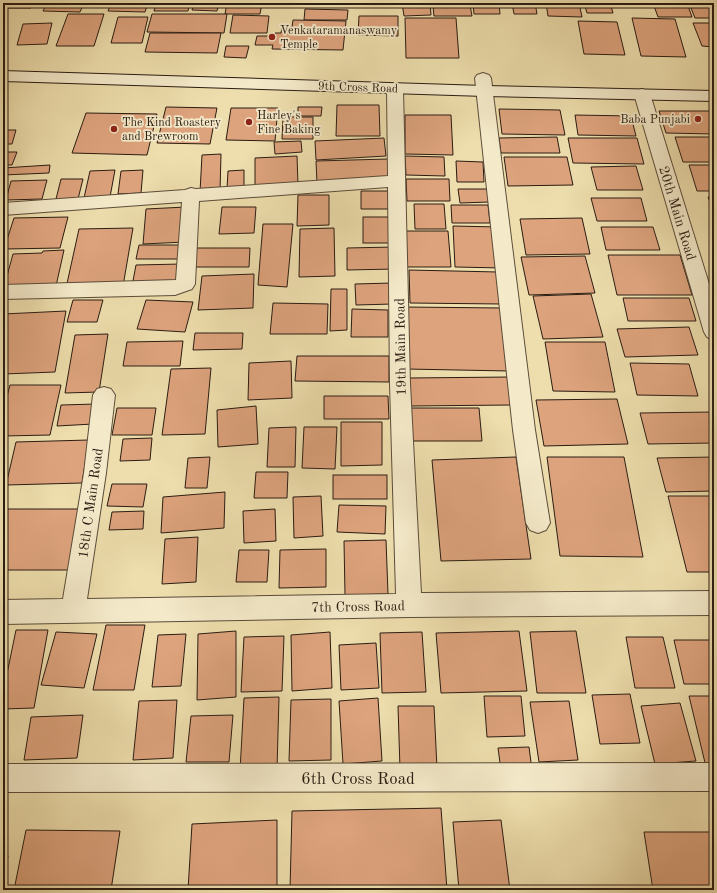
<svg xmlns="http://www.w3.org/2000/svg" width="717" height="893" font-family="'Old Standard TT',serif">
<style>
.building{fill:#dda37d;stroke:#2a1c12}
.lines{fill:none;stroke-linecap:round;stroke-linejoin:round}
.minor-casing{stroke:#5b4c39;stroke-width:2}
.secondary-casing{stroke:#2a1c12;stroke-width:2}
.minor{fill:#f4eaca;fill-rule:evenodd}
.secondary{fill:#f4eaca;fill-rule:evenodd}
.poi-dot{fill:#8f2418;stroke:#f4eaca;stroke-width:1.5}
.labels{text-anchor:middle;stroke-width:3.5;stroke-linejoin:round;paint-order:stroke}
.far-poi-label{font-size:12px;fill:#2a1c12;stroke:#f4eaca;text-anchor:start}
.far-street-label{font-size:12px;fill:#2a1c12;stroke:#f4eaca}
.street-label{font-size:14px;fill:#2a1c12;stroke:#f4eaca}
.near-street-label{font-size:17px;fill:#2a1c12;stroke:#f4eaca}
</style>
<rect width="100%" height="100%" fill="#eedead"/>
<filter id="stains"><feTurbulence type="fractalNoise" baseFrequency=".005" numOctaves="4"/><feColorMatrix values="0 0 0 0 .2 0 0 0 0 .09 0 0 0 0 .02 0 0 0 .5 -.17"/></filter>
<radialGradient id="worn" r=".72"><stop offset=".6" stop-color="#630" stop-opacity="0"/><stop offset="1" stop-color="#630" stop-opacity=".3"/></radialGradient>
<!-- building -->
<g class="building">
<polygon points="3,3 33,3 31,8 3,8"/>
<polygon points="47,3 84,3 80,12 43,11"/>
<polygon points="111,3 148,3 145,12 108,11"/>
<polygon points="156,3 190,3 188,11 154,11"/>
<polygon points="194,3 219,3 217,11 192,10"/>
<polygon points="227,3 262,3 260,14 225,14"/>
<polygon points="263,3 292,3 292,7 262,7"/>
<polygon points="402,3 430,3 431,15 404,16"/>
<polygon points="473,3 499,3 500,14 474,14"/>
<polygon points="512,3 535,3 537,14 514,14"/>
<polygon points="546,3 579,3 582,17 548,16"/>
<polygon points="584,3 610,3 613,13 587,13"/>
<polygon points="653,3 687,3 692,17 658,17"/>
<polygon points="689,3 714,3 714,18 695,18"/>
<polygon points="470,5 472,16 434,16 433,6"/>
<polygon points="305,9 348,10 347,20 304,20"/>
<polygon points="68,14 104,14 94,46 56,46"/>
<polygon points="152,14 227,14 224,33 147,32"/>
<polygon points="233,15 269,16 267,33 230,33"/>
<polygon points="359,16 398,16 398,36 358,35"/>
<polygon points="118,17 148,17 142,43 111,43"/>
<polygon points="405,18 456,18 459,58 406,58"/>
<polygon points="632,18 675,19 686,57 641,56"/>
<polygon points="293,20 346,21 343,50 272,49 273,45 255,45 257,36 274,36 275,33 281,33 282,27 292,27"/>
<polygon points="578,21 617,22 625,55 584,54"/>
<polygon points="52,23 47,44 17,45 23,24"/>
<polygon points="693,23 714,23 714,47 702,46"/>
<polygon points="150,33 221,33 217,53 145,52"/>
<polygon points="226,46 249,46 246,58 224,57"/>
<polygon points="337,105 379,105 380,136 336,136"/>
<polygon points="166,107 217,108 210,144 157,143"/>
<polygon points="298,107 322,107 321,116 298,116"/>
<polygon points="231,108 278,108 275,141 226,140"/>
<polygon points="499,109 560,110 565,135 502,134"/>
<polygon points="659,111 714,111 714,134 666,133"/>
<polygon points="86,113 157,114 147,155 72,153"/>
<polygon points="405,115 451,115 453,155 405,154"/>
<polygon points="575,115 631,116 636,136 578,135"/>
<polygon points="283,117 313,117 313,139 282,139"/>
<polygon points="3,130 16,130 12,144 3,144"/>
<polygon points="557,137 560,153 501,153 499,138"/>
<polygon points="675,137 714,137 714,162 683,162"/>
<polygon points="384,138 386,156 316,160 315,141"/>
<polygon points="568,138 637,138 644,164 573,163"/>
<polygon points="301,141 302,152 275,154 274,142"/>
<polygon points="3,152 17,152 12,165 3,165"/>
<polygon points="221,154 220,191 200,192 202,155"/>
<polygon points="297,156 298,185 255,187 255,158"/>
<polygon points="405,156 444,157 445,176 406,175"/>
<polygon points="504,157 567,157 573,185 508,186"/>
<polygon points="388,159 390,180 317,183 316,161"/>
<polygon points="456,161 483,162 484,182 457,182"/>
<polygon points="50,165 49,173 3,175 3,168"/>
<polygon points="689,165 714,165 714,191 697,191"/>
<polygon points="636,166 643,190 597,190 591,167"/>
<polygon points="115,170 110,197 84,198 90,171"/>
<polygon points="143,170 141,193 118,194 121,171"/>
<polygon points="244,170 244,189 227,189 228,171"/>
<polygon points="61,179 83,179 78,199 56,199"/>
<polygon points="406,179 449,179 450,201 407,201"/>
<polygon points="47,180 42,199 6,200 11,181"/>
<polygon points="458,189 487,189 489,202 460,203"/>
<polygon points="361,191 394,191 395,209 361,209"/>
<polygon points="298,195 329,195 329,225 297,226"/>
<polygon points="708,197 714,197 714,213"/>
<polygon points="591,198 641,198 647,221 597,221"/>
<polygon points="414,204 444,204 446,229 415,229"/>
<polygon points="451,205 488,205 490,223 452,223"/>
<polygon points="186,207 185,242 143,244 146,209"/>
<polygon points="222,207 256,207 254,233 219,234"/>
<polygon points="68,217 60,248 4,249 14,218"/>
<rect x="363" y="217" width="32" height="26"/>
<polygon points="582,218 590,254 526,255 520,219"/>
<polygon points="263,224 293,224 287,287 258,285"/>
<polygon points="453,226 499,227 503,268 455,267"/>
<polygon points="601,227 653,227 660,250 606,250"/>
<polygon points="133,228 123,286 66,288 79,229"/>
<polygon points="334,228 335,276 299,277 300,229"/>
<polygon points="406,231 448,231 451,267 407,267"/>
<polygon points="139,245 183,245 181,259 136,259"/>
<polygon points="394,247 395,269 347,270 347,248"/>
<polygon points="196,248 250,248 249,267 193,267"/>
<polygon points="64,250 56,286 4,287 13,254 42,253 43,251"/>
<polygon points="608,255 680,255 692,295 617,295"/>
<polygon points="585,256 595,293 529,295 521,257"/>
<polygon points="182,264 179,286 132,286 136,265"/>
<polygon points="409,270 498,272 501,304 410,303"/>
<polygon points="254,274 253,308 198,310 202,276"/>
<polygon points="392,283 393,304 356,305 355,284"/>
<polygon points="331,289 347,289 347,330 330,331"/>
<polygon points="591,294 603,337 543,339 533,296"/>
<polygon points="623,298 689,298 696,321 628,321"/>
<polygon points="73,300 103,300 97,322 67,322"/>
<polygon points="146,300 193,302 185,332 137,329"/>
<polygon points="273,303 328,304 327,334 270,334"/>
<polygon points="405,307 502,308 509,371 406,369"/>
<polygon points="352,309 388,310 388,337 351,337"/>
<polygon points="66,311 55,372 3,374 3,314"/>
<polygon points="689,327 698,355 625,357 617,329"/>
<polygon points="195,333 243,333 242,349 193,350"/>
<polygon points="108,334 99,392 65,393 75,335"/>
<polygon points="183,341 180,366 123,366 127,342"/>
<polygon points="545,342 605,342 615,392 553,391"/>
<polygon points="297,356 389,356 389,382 295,381"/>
<polygon points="291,361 292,398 248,400 249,363"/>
<polygon points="630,363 689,364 698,396 637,395"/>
<polygon points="211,368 205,434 162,435 171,369"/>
<polygon points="509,377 512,405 410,406 409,378"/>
<polygon points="10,385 61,385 50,435 3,436 3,411"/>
<polygon points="324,396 388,396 389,419 324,419"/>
<polygon points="617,399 628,444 544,446 536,400"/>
<polygon points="96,404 93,424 57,426 61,405"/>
<polygon points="256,406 258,444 218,447 217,410"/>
<polygon points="117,408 156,408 152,435 112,435"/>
<polygon points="411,408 479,408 482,441 412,441"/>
<polygon points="714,412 714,443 648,444 640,413"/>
<polygon points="341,422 382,422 382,465 341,466"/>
<polygon points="296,427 295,467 267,467 269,428"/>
<polygon points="304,427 337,427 335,469 302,468"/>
<polygon points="152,438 150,460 120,461 123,439"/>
<polygon points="89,440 82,483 6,485 16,442"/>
<polygon points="210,457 207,488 185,488 188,458"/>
<polygon points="516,457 531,559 441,561 432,460"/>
<polygon points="547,457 624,457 643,557 560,556"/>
<polygon points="714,457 714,491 666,492 657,458"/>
<polygon points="256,472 288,472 287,498 254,498"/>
<rect x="333" y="475" width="54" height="24"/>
<polygon points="112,484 147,484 143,507 107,506"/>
<polygon points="225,492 224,528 161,533 163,497"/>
<polygon points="321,496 323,536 294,538 293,497"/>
<polygon points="668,496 714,496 714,572 687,572"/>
<polygon points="339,505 386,506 385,534 337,532"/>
<polygon points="3,509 83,509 69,570 3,570"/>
<polygon points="275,509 276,541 244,543 243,511"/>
<polygon points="144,511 143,529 109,530 112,512"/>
<polygon points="198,537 196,582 162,584 165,539"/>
<polygon points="386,540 388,594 345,595 344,541"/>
<polygon points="326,549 326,587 279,588 280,550"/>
<polygon points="239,550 269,550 267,582 236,582"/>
<polygon points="106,625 145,625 134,690 93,690"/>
<polygon points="16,630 48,630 34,708 3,709 3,693"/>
<polygon points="236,631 236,697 197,700 198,634"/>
<polygon points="519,631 527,691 441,693 436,633"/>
<polygon points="576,631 586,693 537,693 530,632"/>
<polygon points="56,632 97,634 84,688 41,685"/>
<polygon points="330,632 332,688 292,691 291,635"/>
<polygon points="422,632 426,692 382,693 380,633"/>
<polygon points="186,634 181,686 152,687 158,635"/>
<polygon points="284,636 282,691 241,692 244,637"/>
<polygon points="626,637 663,637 675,688 635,688"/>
<polygon points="674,640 714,640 714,684 684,684"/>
<polygon points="376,643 379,688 341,690 339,645"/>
<polygon points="630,694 640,743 600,744 592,695"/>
<polygon points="484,696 521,696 525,736 487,737"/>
<polygon points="689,696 714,696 714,771 707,771"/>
<polygon points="279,697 277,770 240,771 244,698"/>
<polygon points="378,698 382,761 343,764 339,701"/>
<polygon points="331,699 331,760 289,761 291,700"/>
<polygon points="177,700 173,758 133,760 139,701"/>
<polygon points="569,701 578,760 539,762 530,702"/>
<polygon points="680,703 696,761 655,764 641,706"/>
<polygon points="398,706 434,706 437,768 400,769"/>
<polygon points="83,715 77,758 24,760 31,717"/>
<polygon points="233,715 229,762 186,762 191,716"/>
<polygon points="529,747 532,770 501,770 498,748"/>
<polygon points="441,808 447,890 290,890 292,811"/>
<polygon points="277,820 277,890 188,890 192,824"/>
<polygon points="501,820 510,890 459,890 453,822"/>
<polygon points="26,830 120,831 111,890 14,890"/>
<polygon points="644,832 714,832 714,890 653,890"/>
<polygon points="3,856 8,856 3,878"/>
</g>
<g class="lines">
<defs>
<g id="minor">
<polygon points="483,73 489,75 491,78 535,430 550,523 546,530 538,533 530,530 526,523 513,430 475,78 477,75"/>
<polygon points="395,84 401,86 403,89 410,384 421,593 714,591 714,615 409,617 3,624 3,600 63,599 84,473 93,395 97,389 104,387 111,389 115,395 106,473 87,599 396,594 390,384 388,187 199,201 195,284 192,289 175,295 3,299 3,285 176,280 182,202 3,215 3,203 185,190 191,188 196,189 388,176 387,89 389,86"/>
<polygon points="642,89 648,91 650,94 714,300 714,340 707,337 704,332 634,94 636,91"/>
<polygon points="714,763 714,791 3,792 3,764"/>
</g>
<polygon id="secondary" points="3,71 485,86 714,91 714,101 485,96 3,81"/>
</defs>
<!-- minor casing -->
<use href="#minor" class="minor-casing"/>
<!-- secondary casing -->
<use href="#secondary" class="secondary-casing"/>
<!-- minor -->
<use href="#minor" class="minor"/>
<!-- secondary -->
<use href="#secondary" class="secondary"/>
</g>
<!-- markers -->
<g class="poi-dot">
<circle cx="272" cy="37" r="4"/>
<circle cx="698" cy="119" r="4"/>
<circle cx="249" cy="122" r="4"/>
<circle cx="114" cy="129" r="4"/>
</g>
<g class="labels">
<!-- far-poi labels -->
<g class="far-poi-label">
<text x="280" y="34">Venkataramanaswamy<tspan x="280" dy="14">Temple</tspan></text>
<text x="257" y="119">Harley's<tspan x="257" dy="14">Fine Baking</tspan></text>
<text x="690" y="123" text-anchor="end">Baba Punjabi</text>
<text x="122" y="126">The Kind Roastery<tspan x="122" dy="14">and Brewroom</tspan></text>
</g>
<!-- far-street labels -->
<g class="far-street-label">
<text transform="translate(358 87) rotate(2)" y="4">9th Cross Road</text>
</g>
<!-- street labels -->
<g class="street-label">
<text transform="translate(678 213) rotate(73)" y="5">20th Main Road</text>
<text transform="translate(400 347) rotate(-91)" y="5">19th Main Road</text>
<text transform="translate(90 503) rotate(-82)" y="5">18th C Main Road</text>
<text transform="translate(358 606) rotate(-1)" y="5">7th Cross Road</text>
</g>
<!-- near-street labels -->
<g class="near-street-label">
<text x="358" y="784">6th Cross Road</text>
</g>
</g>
<!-- margin -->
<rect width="717" height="893" fill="none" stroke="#eedead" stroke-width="16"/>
<rect x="4" y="4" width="709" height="885" fill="none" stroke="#2a1c12" stroke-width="2"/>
<rect x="8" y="8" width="701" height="877" fill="none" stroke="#2a1c12"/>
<rect width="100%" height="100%" filter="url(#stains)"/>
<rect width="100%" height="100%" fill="url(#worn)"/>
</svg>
